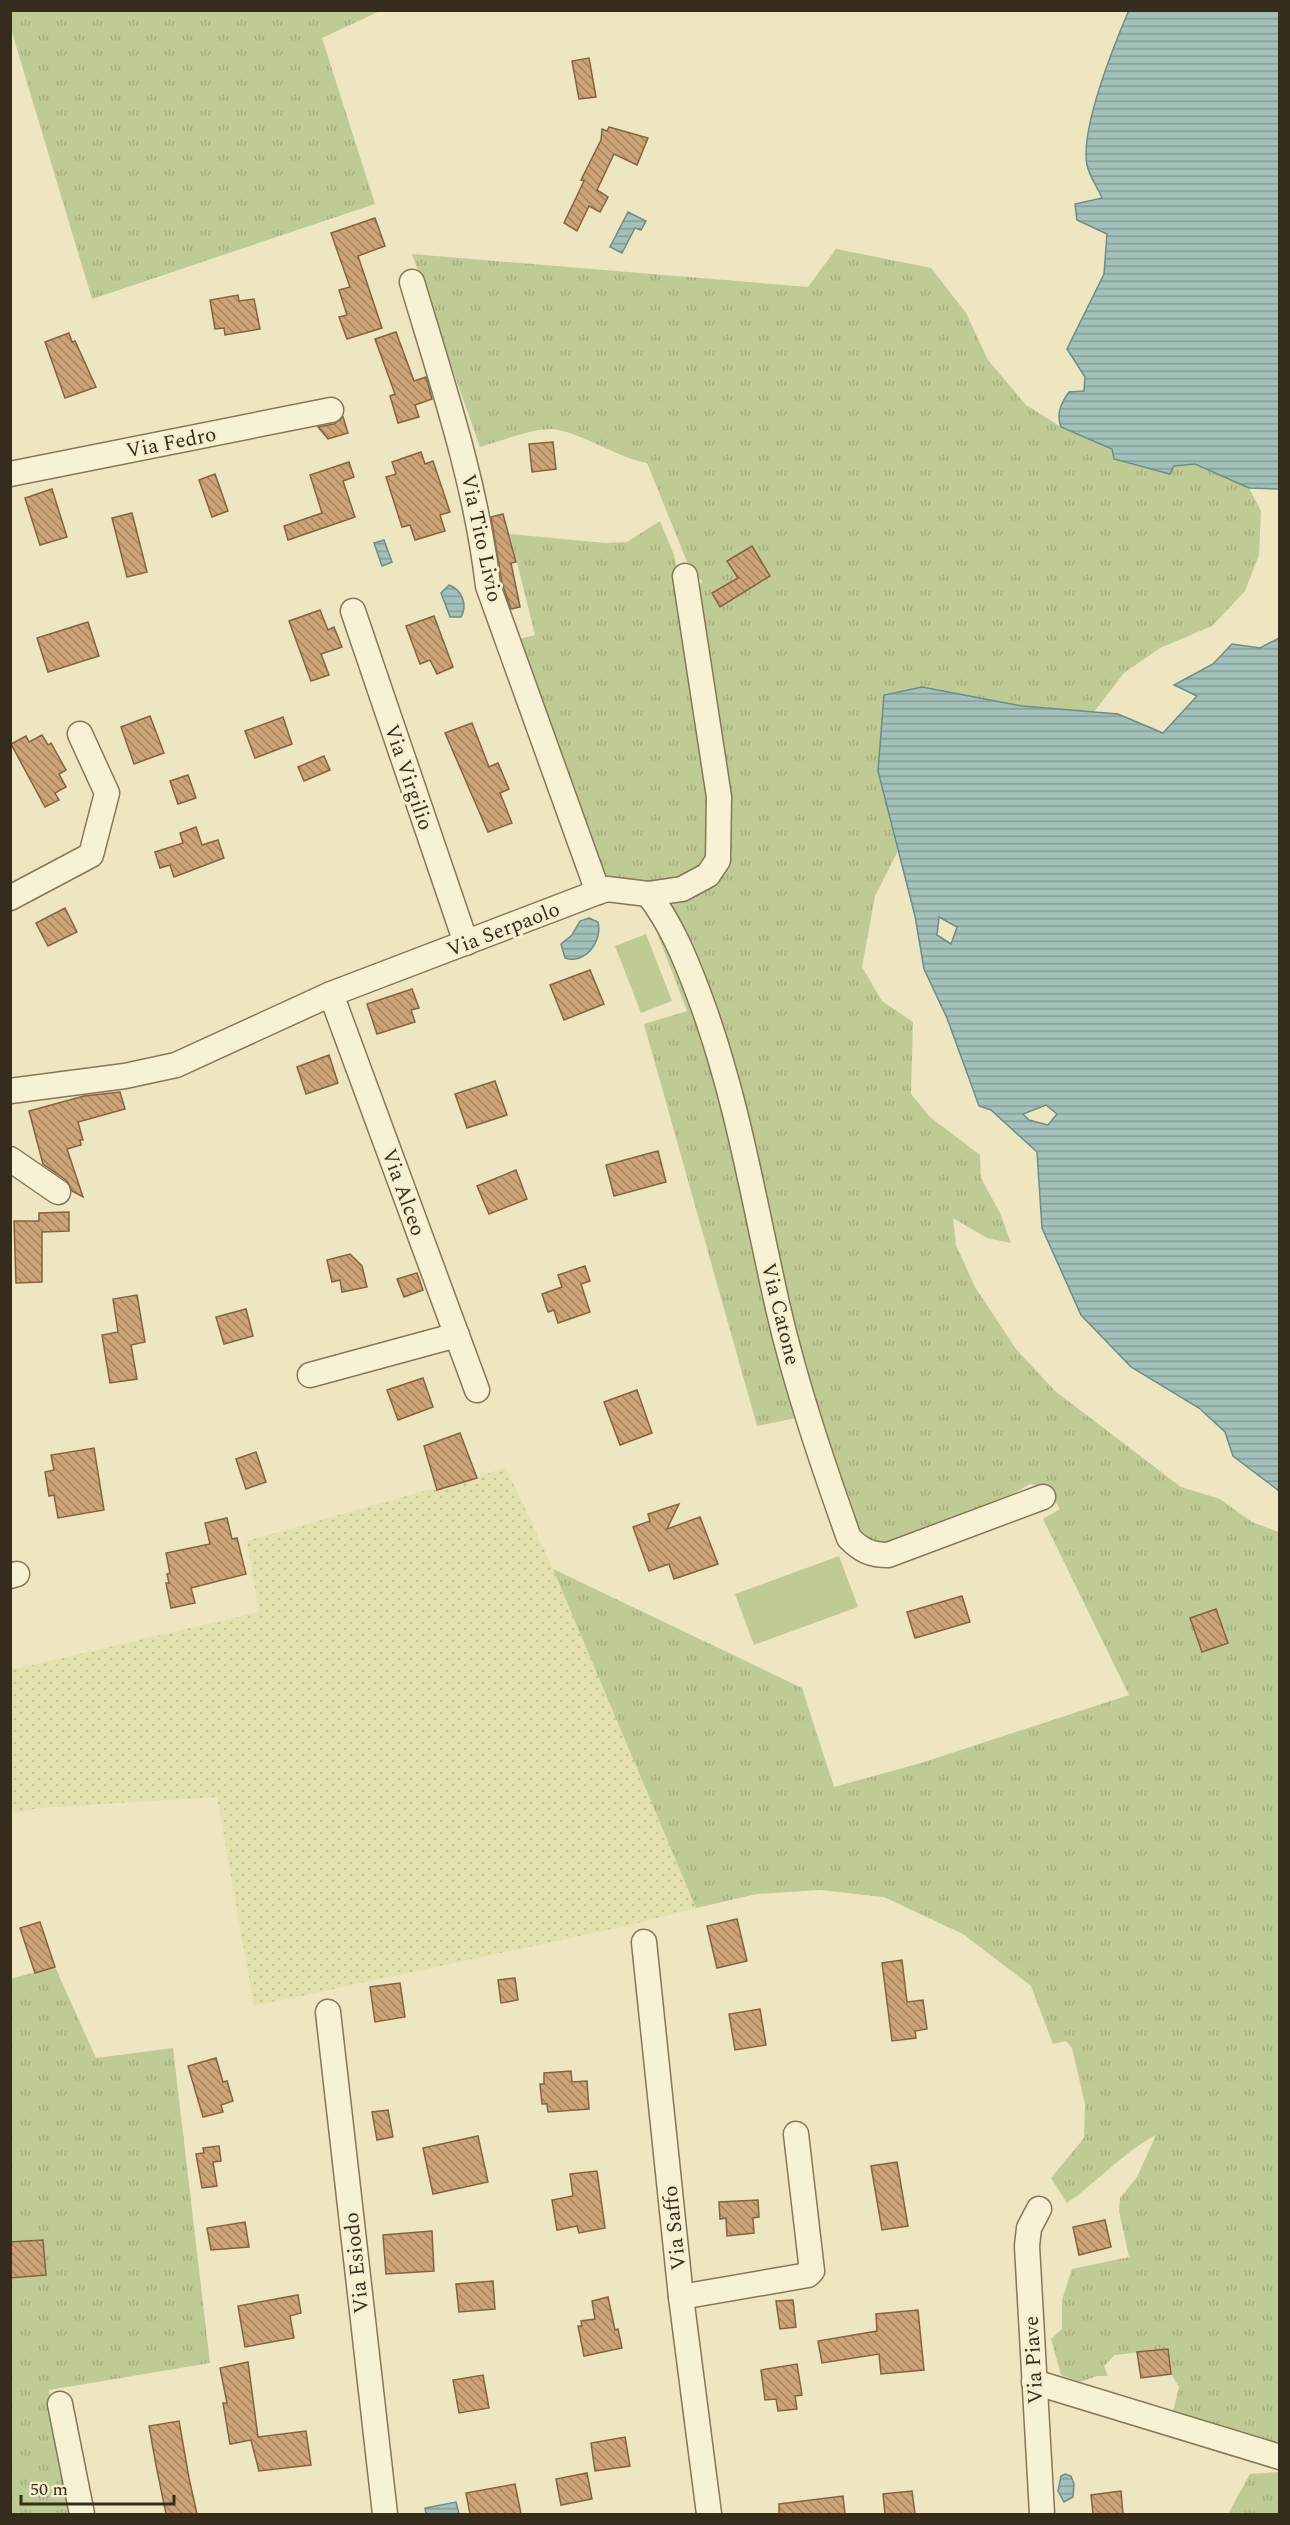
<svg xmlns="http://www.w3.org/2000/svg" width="1290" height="2525" font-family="Spectral,serif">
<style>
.farmland{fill:url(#farmland-dots)}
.grass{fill:url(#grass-tufts)}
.park{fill:#bfcb95}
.water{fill:url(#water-rules);stroke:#6b8e89;stroke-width:1.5;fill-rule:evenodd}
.building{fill:url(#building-back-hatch);stroke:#86633f;stroke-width:1.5}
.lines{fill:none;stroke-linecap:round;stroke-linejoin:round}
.minor-casing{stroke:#877659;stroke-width:27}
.minor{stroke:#f8f2d4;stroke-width:24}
.labels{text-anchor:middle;stroke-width:6;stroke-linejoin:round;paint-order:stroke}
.street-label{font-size:21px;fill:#362c1d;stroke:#f5efd0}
</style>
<defs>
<pattern id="farmland-dots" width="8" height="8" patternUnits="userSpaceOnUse" patternTransform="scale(1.5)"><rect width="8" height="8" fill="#e3e1ae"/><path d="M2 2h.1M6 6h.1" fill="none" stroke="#c3c195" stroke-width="1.8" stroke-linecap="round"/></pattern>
<pattern id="grass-tufts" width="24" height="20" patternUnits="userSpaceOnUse" patternTransform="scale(1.5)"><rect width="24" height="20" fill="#bfcb95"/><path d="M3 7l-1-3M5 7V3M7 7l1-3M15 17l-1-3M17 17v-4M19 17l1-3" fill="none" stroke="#a5ae80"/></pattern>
<pattern id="water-rules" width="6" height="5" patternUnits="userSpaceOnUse" patternTransform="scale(1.5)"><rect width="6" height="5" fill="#a3c0bb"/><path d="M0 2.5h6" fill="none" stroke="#869c97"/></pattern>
<pattern id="building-back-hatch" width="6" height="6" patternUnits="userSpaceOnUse" patternTransform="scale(1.5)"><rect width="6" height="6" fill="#cca477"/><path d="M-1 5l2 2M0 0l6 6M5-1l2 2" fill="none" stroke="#a68661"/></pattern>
</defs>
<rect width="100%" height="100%" fill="#eee5c1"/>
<!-- farmland -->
<polygon class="farmland" points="506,1468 553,1569 696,1908 631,1925 254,2006 217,1797 39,1808 14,1813 10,1801 10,1670 259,1612 247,1541"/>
<!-- grass -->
<g class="grass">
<polygon points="10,11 380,11 322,38 375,204 92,299 11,29"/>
<path d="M836 249 931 268 966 313 988 360 1026 405 1061 427 1112 449 1173 466 1195 463 1249 488 1261 511 1259 555 1245 591 1212 626 1160 648 1124 673 1094 712 1022 706 878 771 898 851 875 896 862 967 882 1001 913 1022 911 1094 930 1117 980 1155 981 1178 1000 1213 1011 1243 987 1238 953 1218 956 1245 975 1287 1016 1349 1055 1391 1181 1487 1220 1499 1252 1522 1279 1532V2451L1167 2419 1174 2408 1179 2387 1171 2374 1168 2349 1115 2355 1104 2366 1108 2376H1097L1080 2382 1061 2375 1051 2339 1062 2329V2300L1072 2269 1129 2257 1119 2211 1120 2198 1137 2177 1156 2135C1125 2151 1096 2183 1067 2203L1051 2178 1084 2138 1085 2104 1072 2048 1066 2041 1053 2044 1031 1986 963 1934 884 1897 820 1890 757 1894 696 1908 553 1569 802 1688 834 1787 921 1763 1129 1695 1043 1519 1060 1509 1048 1487 1030 1484 983 1512 885 1546 861 1536 837 1484 671 906 677 899C706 895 714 890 727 864L696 595 702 581 690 569 647 463C617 458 576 429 549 429 527 430 502 441 480 447L412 254 808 287Z"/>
<path d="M660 521 674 555 681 587 705 743 711 855 692 875C665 881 626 888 601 874L515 640 535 635 510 534 605 543 627 542Z"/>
<polygon points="643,909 655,916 698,1004 796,1418 757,1426 644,1024 687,1011 653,922"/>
<polygon points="55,1967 96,2058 173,2048 210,2363 49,2390 75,2514 11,2514 10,1979"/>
<polygon points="1279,2472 1279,2514 1228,2514 1250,2474"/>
</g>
<!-- park -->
<g class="park">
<polygon points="646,934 672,1001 641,1013 615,946"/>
<polygon points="839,1556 858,1607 754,1645 735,1594"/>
</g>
<!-- water -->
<g class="water">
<path d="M1129 10 1279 11V489L1249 488 1195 464 1174 466 1170 474 1114 459 1112 449 1061 427C1056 414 1061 403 1069 392L1084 391 1085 377 1067 349 1104 274 1107 234 1077 220 1075 204 1102 198C1098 188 1089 176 1087 165 1080 129 1114 45 1129 10Z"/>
<polygon points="628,212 646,221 641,230 635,228 622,253 610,247"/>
<polygon points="384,540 392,562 382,566 374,543"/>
<path d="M449 585C462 590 468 605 461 617H450L441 593Z"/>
<path d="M1279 638V1491L1233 1456 1225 1432 1199 1408 1131 1367 1081 1315 1042 1228 1037 1152 991 1110 979 1106 947 1018 924 969 915 916 878 771 884 695 922 687 1022 706 1118 714 1163 733 1197 696 1174 685 1213 664 1232 644 1260 648ZM939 917 957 927 951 944 937 935ZM1046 1105 1057 1114 1048 1125 1029 1120 1023 1114Z"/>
<path d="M589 918 598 922C603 941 585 965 565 958L561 944 572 935 580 921Z"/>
<polygon points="1065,2474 1071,2476 1074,2484 1073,2497 1064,2502 1058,2491 1061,2476"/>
<polygon points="456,2502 459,2514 426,2514 425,2508"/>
</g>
<!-- building -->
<g class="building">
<polygon points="589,58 596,97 579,99 572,61"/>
<polygon points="609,127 648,138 637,165 614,154 597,190 608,197 600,212 589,206 577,231 564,223 584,181 581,180 601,140 602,129 607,131"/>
<polygon points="375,218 385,246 358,256 382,328 347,339 339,317 347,315 339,290 350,287 331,233"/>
<polygon points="238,295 239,301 254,299 260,329 225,335 224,328 215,329 210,300"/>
<polygon points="396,332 414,381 426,377 432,399 415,405 419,417 398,423 390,396 395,394 375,339"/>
<polygon points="69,333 72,342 75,341 96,387 65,398 45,342"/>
<polygon points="343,417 348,433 328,439 318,427 334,424"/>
<polygon points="553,442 556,469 532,472 529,444"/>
<polygon points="421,452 425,464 433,461 450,512 440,515 445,531 415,540 410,525 402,527 386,477 396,474 392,462"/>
<polygon points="349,462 354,477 343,481 355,517 288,540 284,526 322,513 310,475"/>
<polygon points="215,474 228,511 212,517 199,480"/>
<polygon points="52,489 67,537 40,545 25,498"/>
<polygon points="132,513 147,572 127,577 112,518"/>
<polygon points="503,514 516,562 511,563 520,607 511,609 502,583 491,517"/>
<polygon points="752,546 770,576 720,607 712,593 738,578 727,561"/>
<polygon points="320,610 328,630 334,627 342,647 321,654 329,675 311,681 289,621"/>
<polygon points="434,616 453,667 437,674 430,660 420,664 406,626"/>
<polygon points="88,622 99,656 48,672 37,638"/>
<polygon points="150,716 164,753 134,764 121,727"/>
<polygon points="283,717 292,744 255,758 245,731"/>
<polygon points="472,723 489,767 498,763 509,789 500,793 512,823 488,832 445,733"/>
<polygon points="42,735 48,745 51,743 66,770 59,774 66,787 55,793 59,800 45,807 11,744 26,736 29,742"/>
<polygon points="324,756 330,770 304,781 298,767"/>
<polygon points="188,775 196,798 178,804 170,781"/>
<polygon points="196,827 202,845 218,840 224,858 174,877 170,865 160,868 155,852 183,843 180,833"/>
<polygon points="65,908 77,932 48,946 36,923"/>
<polygon points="590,970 604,1004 564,1020 550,985"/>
<polygon points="412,989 419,1008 411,1010 415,1022 377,1034 367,1004"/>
<polygon points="329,1055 338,1083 306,1094 297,1067"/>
<polygon points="495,1081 507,1115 467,1128 455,1094"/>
<polygon points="120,1092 125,1109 78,1122 83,1140 80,1140 81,1145 67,1149 83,1197 72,1191 67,1181 43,1164 29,1111 84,1096"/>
<polygon points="658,1151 666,1182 614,1196 606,1165"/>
<polygon points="516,1170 527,1199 489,1214 477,1186"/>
<polygon points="69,1212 69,1231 42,1232 42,1282 16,1283 14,1221 39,1221 39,1213"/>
<polygon points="350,1254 362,1266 367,1287 342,1292 340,1280 332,1282 327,1260"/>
<polygon points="585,1266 590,1281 581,1284 590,1312 558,1323 554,1310 548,1312 542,1294 562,1287 558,1275"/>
<polygon points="417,1273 423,1290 404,1297 397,1279"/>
<polygon points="137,1295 145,1342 131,1345 137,1379 110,1383 102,1335 118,1332 113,1299"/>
<polygon points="246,1309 253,1336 224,1344 216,1317"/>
<polygon points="423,1378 433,1407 398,1420 387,1390"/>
<polygon points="637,1390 652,1433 620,1445 604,1402"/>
<polygon points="460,1433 477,1478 437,1490 424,1446"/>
<polygon points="94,1448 104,1510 58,1518 54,1495 49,1496 45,1472 54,1470 51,1455"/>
<polygon points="256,1452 266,1482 246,1489 236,1459"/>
<polygon points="679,1504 667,1529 700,1517 718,1564 674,1579 669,1564 649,1571 633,1527 650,1521 648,1514"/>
<polygon points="227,1518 232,1539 237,1538 246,1574 191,1588 195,1603 171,1608 166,1583 169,1583 167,1574 170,1573 166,1553 210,1544 205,1523"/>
<polygon points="962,1596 970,1622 915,1638 907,1612"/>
<polygon points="1216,1609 1228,1643 1202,1652 1190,1618"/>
<polygon points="737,1919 747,1961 717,1968 707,1926"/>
<polygon points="40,1922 55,1967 35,1973 20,1928"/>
<polygon points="902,1960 907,2002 923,2000 927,2029 915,2031 916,2038 892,2041 882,1963"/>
<polygon points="515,1978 518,2000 501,2003 498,1980"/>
<polygon points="400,1983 405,2017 375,2022 370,1987"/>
<polygon points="760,2009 766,2045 735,2050 729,2014"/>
<polygon points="216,2058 223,2082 227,2081 233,2101 221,2105 223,2112 203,2117 188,2066"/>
<polygon points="571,2071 572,2082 587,2081 589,2109 548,2112 547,2104 542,2104 540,2084 544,2084 544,2073"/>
<polygon points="388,2110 393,2137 377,2140 372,2112"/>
<polygon points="478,2136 488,2182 433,2194 423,2148"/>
<polygon points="219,2146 221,2161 213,2162 217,2186 202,2188 196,2154 204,2153 203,2148"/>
<polygon points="897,2162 908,2226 882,2230 871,2166"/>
<polygon points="597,2171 605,2228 579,2233 577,2226 557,2230 552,2200 573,2196 570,2174"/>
<polygon points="758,2200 759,2217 753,2218 754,2233 727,2236 726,2218 720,2219 719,2202"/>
<polygon points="1105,2220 1111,2247 1079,2255 1073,2227"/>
<polygon points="245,2222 249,2247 211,2250 207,2228"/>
<polygon points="432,2231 434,2271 386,2274 383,2235"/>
<polygon points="43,2240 46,2275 10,2278 10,2242"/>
<polygon points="493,2281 495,2309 459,2312 456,2284"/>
<polygon points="298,2295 301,2313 290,2316 294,2338 245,2347 238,2306"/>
<polygon points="608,2297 615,2330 618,2329 622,2348 584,2356 578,2326 582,2326 581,2321 595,2319 592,2301"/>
<polygon points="793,2300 796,2327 780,2329 776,2301"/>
<polygon points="918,2310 924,2370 881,2374 879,2354 822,2363 818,2341 877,2331 876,2314"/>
<polygon points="1168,2349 1171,2374 1141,2378 1137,2352"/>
<polygon points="248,2362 258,2437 306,2431 311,2465 259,2471 251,2440 230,2444 223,2403 227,2403 220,2368"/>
<polygon points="797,2364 802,2395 795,2396 797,2409 778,2411 776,2399 765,2400 761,2370"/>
<polygon points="483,2375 489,2408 459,2413 453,2380"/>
<polygon points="179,2421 189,2478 197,2514 166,2514 156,2465 149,2426"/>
<polygon points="625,2437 630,2466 595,2471 591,2443"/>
<polygon points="587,2473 592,2499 561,2505 556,2479"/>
<polygon points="515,2484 521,2514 470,2514 466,2493"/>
<polygon points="912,2491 915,2514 885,2514 883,2494"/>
<polygon points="1121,2491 1123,2514 1093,2514 1091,2495"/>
<polygon points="843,2496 845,2514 779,2514 779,2504"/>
</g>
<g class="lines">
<defs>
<g id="minor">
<path d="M412 282C442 383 476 482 488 586L598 892"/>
<polyline points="10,474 331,410"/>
<polyline points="353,611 466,943"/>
<path d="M648 894C671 923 686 960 699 995 737 1096 754 1202 778 1308 796 1386 822 1462 849 1538 861 1550 870 1555 888 1555L1043 1497"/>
<polyline points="10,898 91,855 107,793 80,734"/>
<polyline points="331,994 477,1390"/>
<polyline points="10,1091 125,1076 176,1065 331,994 598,892 607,889 648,894 682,889 708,875 718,860 719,797 685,576"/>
<polyline points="10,1159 58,1192"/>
<polyline points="310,1375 457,1335"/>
<polyline points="10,1576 17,1574"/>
<polyline points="644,1942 681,2297 709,2514"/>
<polyline points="328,2012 385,2514"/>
<polyline points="1039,2209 1029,2228 1027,2246 1042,2514"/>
<polyline points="681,2297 808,2275 812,2271 796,2134"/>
<polyline points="1034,2382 1280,2457"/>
<polyline points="60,2404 82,2514"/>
</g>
</defs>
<!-- minor casing -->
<use href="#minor" class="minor-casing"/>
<!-- minor -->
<use href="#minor" class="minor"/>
</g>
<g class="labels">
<!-- street labels -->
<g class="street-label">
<text transform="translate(171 442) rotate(-11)" y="7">Via Fedro</text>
<text transform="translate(482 538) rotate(78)" y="7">Via Tito Livio</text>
<text transform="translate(409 777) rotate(71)" y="7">Via Virgilio</text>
<text transform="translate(503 929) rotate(-21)" y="7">Via Serpaolo</text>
<text transform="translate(404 1192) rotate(70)" y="7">Via Alceo</text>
<text transform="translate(781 1314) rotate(76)" y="7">Via Catone</text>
<text transform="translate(674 2228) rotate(-96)" y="7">Via Saffo</text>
<text transform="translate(356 2263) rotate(-96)" y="7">Via Esiodo</text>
<text transform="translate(1033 2360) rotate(-93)" y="7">Via Piave</text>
</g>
</g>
<!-- border -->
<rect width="1290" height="2525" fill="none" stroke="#362c1d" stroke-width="24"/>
<!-- scale -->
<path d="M21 2495v9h153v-9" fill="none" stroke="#362c1d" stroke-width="3"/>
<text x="30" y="2495" font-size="18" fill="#362c1d" stroke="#f5efd0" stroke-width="4.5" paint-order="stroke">50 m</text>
</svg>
